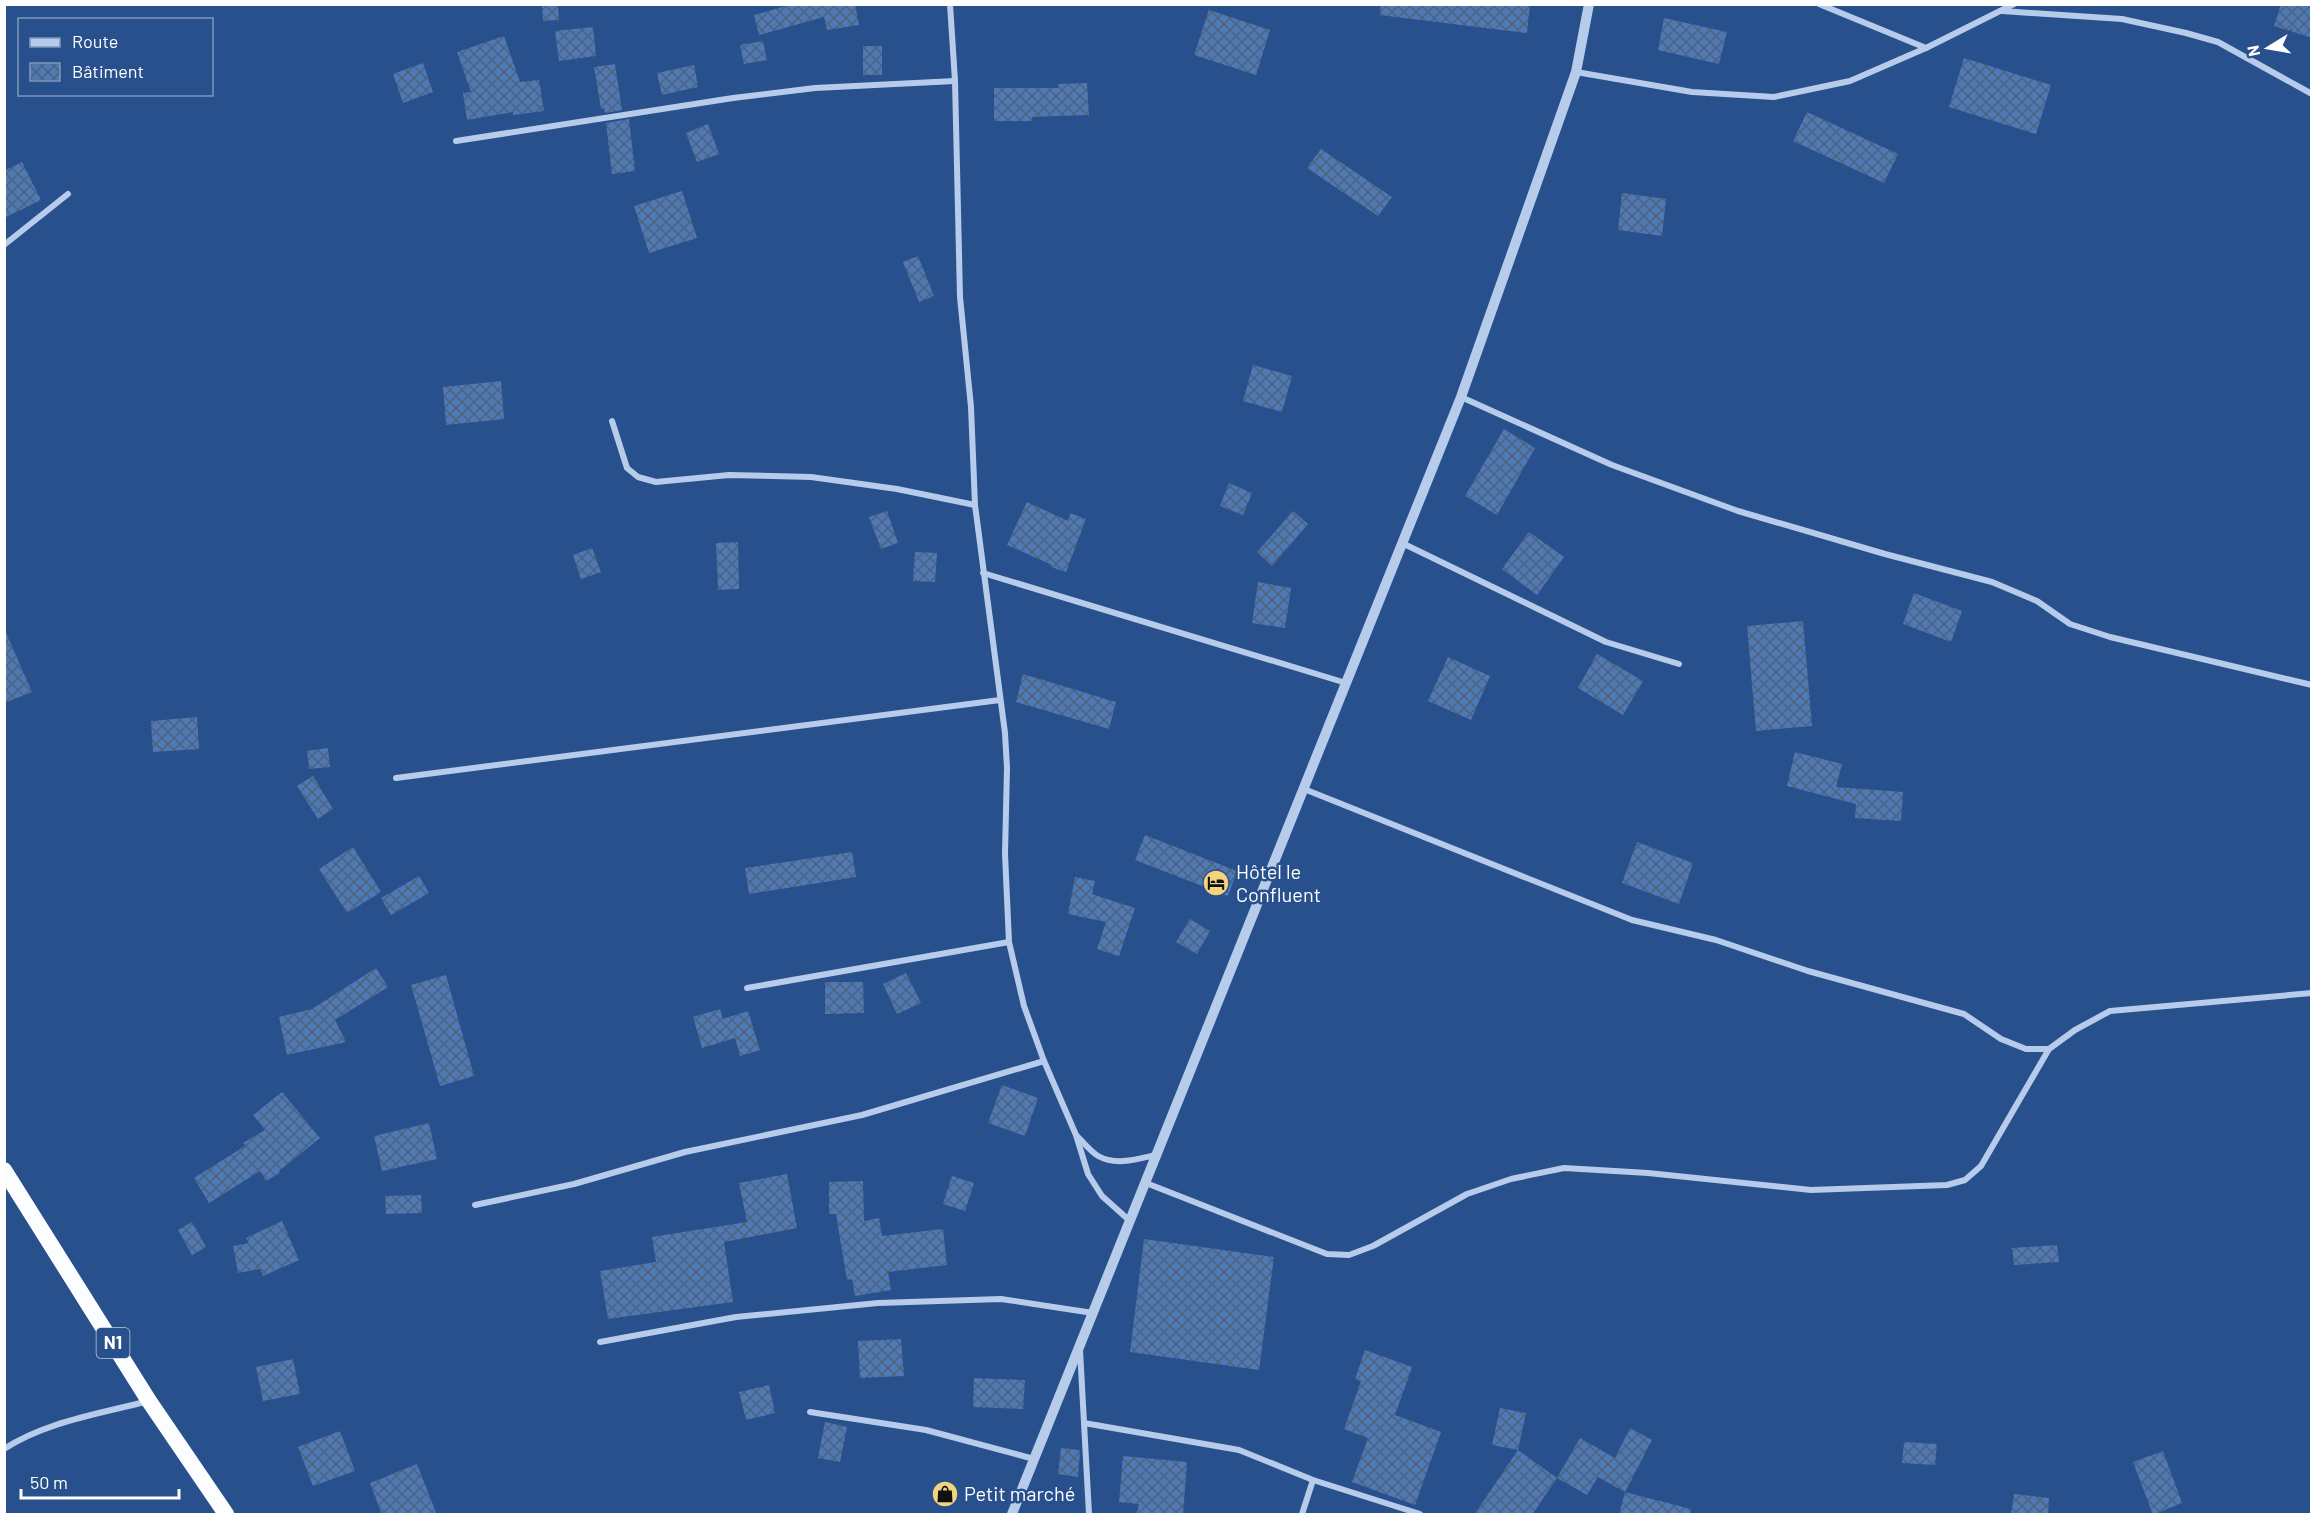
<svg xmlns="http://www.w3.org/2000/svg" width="2316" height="1519" font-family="Barlow,sans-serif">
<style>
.building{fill:url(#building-cross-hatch)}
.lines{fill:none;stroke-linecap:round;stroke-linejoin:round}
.minor{stroke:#b6ccea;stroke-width:6}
.tertiary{stroke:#b6ccea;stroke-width:10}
.trunk{stroke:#fcfdfe;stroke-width:16}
.labels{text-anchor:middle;stroke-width:5;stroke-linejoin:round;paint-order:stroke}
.shield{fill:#27508c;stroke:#becadc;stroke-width:1.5}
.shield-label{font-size:18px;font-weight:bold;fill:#fff}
.poi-label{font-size:20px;fill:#fff;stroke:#27508c;text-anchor:start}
</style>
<defs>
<pattern id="building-cross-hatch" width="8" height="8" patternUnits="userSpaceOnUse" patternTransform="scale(1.5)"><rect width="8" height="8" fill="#4f79b3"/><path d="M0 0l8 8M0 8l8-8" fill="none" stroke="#4e6280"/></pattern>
</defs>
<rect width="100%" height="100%" fill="#27508c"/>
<!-- building -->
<g class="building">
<polygon points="542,4 558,4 559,20 543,21"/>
<polygon points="794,4 855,4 859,25 827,30 824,17 759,35 754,15"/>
<polygon points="1381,4 1530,4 1527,33 1380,15"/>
<polygon points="2281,4 2312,4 2312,38 2274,26"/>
<polygon points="1209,10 1270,30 1256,75 1194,55"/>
<polygon points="1664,18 1727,32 1719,64 1658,50"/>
<polygon points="593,27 596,56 559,61 555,31"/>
<polygon points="504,36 520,82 539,80 544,111 513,115 513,112 467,120 463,93 471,92 457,52"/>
<polygon points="763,41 767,60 744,64 740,45"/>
<rect x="863" y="46" width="19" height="29"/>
<polygon points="1964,58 2051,85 2036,134 1949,107"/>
<polygon points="423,63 433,92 403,103 393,74"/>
<polygon points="615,64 622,110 605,113 604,108 601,109 594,67"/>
<polygon points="694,65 698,87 662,95 657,73"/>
<polygon points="1087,83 1089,115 1032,117 1032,121 994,121 994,88 1058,88 1058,84"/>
<polygon points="1807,112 1898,154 1884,183 1793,141"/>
<polygon points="629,119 635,171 612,174 606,123"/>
<polygon points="708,124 719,154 697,162 686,133"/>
<polygon points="1321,149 1392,197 1378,216 1307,168"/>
<polygon points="22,162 41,200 4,218 4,171"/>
<polygon points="682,191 697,238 649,253 634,206"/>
<polygon points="1622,193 1666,199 1662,236 1618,230"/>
<polygon points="918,256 934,296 919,302 903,262"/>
<polygon points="1253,365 1292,376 1282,412 1243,401"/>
<polygon points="501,381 504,419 446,425 443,387"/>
<polygon points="1504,429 1535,448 1497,515 1465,496"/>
<polygon points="1229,483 1252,493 1243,515 1220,506"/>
<polygon points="1027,502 1068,521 1070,513 1086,519 1066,572 1051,567 1052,565 1007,545"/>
<polygon points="887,511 898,543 881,549 869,517"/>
<polygon points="1293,511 1308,524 1272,566 1257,552"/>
<polygon points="1529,532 1564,557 1537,595 1502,569"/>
<polygon points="738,542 739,589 718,590 716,543"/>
<polygon points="592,548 601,572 581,579 573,555"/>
<polygon points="915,552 937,553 935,582 913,581"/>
<polygon points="1258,582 1291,588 1285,628 1252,623"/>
<polygon points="1914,593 1962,611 1951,642 1903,624"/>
<polygon points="1803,621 1812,726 1756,731 1747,626"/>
<polygon points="4,628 32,692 4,703"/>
<polygon points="1597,654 1643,681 1623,715 1578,688"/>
<polygon points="1448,657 1490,676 1471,720 1428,701"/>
<polygon points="1023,674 1116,702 1109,729 1016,702"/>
<polygon points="197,717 199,749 153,752 151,721"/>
<polygon points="328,748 330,767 309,769 307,751"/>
<polygon points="1795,752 1842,764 1836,787 1903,792 1901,821 1855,818 1856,804 1787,786"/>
<polygon points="313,776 333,809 318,819 297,786"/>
<polygon points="1145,835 1237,871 1228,896 1135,860"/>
<polygon points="1637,842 1693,863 1679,904 1622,883"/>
<polygon points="353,847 381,892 347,913 319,869"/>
<polygon points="852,852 856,877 749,894 745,868"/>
<polygon points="419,876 429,893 391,915 381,898"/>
<polygon points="1075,877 1095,881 1092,894 1135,908 1119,956 1097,949 1106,922 1068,914"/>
<polygon points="1190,919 1210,931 1197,954 1176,942"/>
<polygon points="376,968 388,987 335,1020 346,1042 287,1055 279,1017 312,1009"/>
<polygon points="906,973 921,1003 897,1014 883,984"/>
<polygon points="446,975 474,1076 440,1086 411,985"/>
<polygon points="825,982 863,982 864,1013 825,1014"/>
<polygon points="720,1009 723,1019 748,1011 760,1050 740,1056 735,1038 702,1048 693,1017"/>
<polygon points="1002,1085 1038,1098 1025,1136 988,1123"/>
<polygon points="282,1092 320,1138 279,1171 280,1173 266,1181 260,1171 209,1203 194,1178 245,1146 243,1143 265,1130 253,1115"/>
<polygon points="429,1123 437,1159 382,1171 374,1136"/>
<polygon points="787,1174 797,1228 724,1242 733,1302 608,1319 600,1271 656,1262 652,1237 747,1222 739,1183"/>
<polygon points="952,1176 974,1183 965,1211 943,1204"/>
<polygon points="863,1181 864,1221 879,1218 882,1236 943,1229 947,1265 888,1272 891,1290 855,1296 852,1279 847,1280 836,1214 829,1214 829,1182"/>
<polygon points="421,1195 422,1213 386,1214 385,1196"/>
<polygon points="282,1221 299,1260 263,1276 260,1269 238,1273 233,1246 249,1243 246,1238"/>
<polygon points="192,1222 206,1247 192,1255 178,1230"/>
<polygon points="1144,1239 1274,1257 1259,1370 1130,1352"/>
<polygon points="2057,1245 2059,1262 2014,1265 2012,1248"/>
<polygon points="901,1339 904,1376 860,1378 858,1341"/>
<polygon points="1365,1350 1412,1367 1395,1415 1441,1432 1415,1505 1352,1482 1368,1438 1344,1429 1361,1381 1355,1379"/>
<polygon points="293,1359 300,1394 263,1401 256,1367"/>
<polygon points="974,1378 1025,1380 1023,1409 973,1407"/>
<polygon points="769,1385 775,1413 746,1420 739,1392"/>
<polygon points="1500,1408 1526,1413 1518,1450 1492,1445"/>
<polygon points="825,1422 847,1427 840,1462 818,1458"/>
<polygon points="1630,1428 1652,1440 1625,1492 1598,1477 1587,1495 1557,1478 1580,1438 1615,1458"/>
<polygon points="340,1431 355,1471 313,1486 298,1447"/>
<polygon points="1904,1442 1937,1444 1935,1465 1902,1463"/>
<polygon points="1061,1448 1080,1450 1078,1477 1058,1474"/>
<polygon points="1518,1450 1557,1478 1532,1515 1474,1515"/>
<polygon points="2163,1451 2182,1503 2153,1515 2133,1462"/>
<polygon points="1123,1456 1187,1462 1183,1515 1136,1515 1139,1504 1119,1502"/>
<polygon points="417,1464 437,1515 382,1515 370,1483"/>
<polygon points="1625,1492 1691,1509 1690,1515 1619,1515"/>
<polygon points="2014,1494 2049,1498 2048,1515 2011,1515"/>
</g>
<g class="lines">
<!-- minor -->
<g class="minor">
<polyline points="950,4 955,81 960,297 971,407 975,505 1005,733 1007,768 1005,854 1009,942 1024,1006 1044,1061 1076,1135 1088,1174 1102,1196 1130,1221"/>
<polyline points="1819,4 1926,48"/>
<polyline points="2002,11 2122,19 2186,33 2218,42 2312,94"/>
<polyline points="1576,72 1692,92 1774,97 1850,81 1926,48 2014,4"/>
<polyline points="456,141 733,98 815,88 955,81"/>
<polyline points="4,245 68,194"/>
<polyline points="1461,397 1612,465 1738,511 1885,554 1992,582 2037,601 2070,624 2110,637 2312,685"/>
<polyline points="612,421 627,468 638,477 656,482 729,475 811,477 897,489 975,505"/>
<polyline points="1402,543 1606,642 1679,664"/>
<polyline points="983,573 1346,683"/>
<polyline points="396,778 1000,700"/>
<polyline points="1304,789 1632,920 1716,940 1808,971 1964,1014 2001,1039 2026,1049 2049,1049"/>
<polyline points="747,988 1009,942"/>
<path d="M1077 1136C1083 1142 1091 1152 1098 1156 1116 1166 1138 1159 1156 1155"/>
<polyline points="1146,1183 1327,1254 1349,1255 1373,1246 1467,1194 1511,1179 1564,1168 1648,1173 1811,1190 1947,1185 1965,1180 1981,1166 2049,1049 2075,1030 2110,1011 2312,993"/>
<polyline points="475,1205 574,1184 685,1152 862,1115 1044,1061"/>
<polyline points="600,1342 736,1317 878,1303 1001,1299 1093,1313"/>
<polyline points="1080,1350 1089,1514"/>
<polyline points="810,1412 926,1430 1034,1459"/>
<polyline points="1084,1423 1239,1450 1313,1480 1420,1514"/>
<path d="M4 1449C47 1421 100 1414 148 1401"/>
<polyline points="1302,1514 1313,1480"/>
</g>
<!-- tertiary -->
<polyline class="tertiary" points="1012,1514 1461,397 1576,72 1589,4"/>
<!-- trunk -->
<polyline class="trunk" points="4,1170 149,1401 226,1514"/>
</g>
<!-- icons -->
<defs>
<symbol id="hotel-disc" viewBox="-11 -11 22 22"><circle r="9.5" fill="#f3d47b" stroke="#27508c"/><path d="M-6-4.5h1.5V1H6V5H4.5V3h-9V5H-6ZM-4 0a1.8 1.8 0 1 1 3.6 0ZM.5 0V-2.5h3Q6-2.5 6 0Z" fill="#111"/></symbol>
<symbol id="shop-disc" viewBox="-11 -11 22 22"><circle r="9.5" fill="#f3d47b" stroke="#27508c"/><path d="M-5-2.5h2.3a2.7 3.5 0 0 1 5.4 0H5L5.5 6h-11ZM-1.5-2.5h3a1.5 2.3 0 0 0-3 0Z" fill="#111"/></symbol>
</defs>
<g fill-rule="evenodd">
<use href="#hotel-disc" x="1201" y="868" width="30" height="30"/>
<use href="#shop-disc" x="930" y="1479" width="30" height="30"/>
</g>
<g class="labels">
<!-- shield labels -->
<rect class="shield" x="96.5" y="1328" width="33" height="30" rx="4.5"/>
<g class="shield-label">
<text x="113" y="1349">N1</text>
</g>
<!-- poi labels -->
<g class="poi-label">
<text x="1236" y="879">Hôtel le<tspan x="1236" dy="23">Confluent</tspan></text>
<text x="964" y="1501">Petit marché</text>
</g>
</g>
<!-- border -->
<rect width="2316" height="1519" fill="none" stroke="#ffffff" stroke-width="12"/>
<!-- legend -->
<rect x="18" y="18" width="195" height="78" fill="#27508c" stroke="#7d96ba" stroke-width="1.5"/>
<rect x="30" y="38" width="30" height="9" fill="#b6ccea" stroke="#7d96ba" stroke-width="1.5"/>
<text x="72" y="48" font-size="18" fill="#ffffff">Route</text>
<rect x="30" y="63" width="30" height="18" fill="url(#building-cross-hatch)" stroke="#7d96ba" stroke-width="1.5"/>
<text x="72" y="78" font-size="18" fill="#ffffff">Bâtiment</text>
<!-- north arrow -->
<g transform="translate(2268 48) rotate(259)" stroke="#27508c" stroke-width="4.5" paint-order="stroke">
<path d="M0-4.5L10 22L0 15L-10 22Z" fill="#ffffff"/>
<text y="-9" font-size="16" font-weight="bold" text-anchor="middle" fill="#ffffff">N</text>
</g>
<!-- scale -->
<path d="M21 1489v9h158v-9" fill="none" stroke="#ffffff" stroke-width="3"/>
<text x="30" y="1489" font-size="18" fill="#ffffff" stroke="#27508c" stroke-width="4.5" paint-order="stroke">50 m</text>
</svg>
